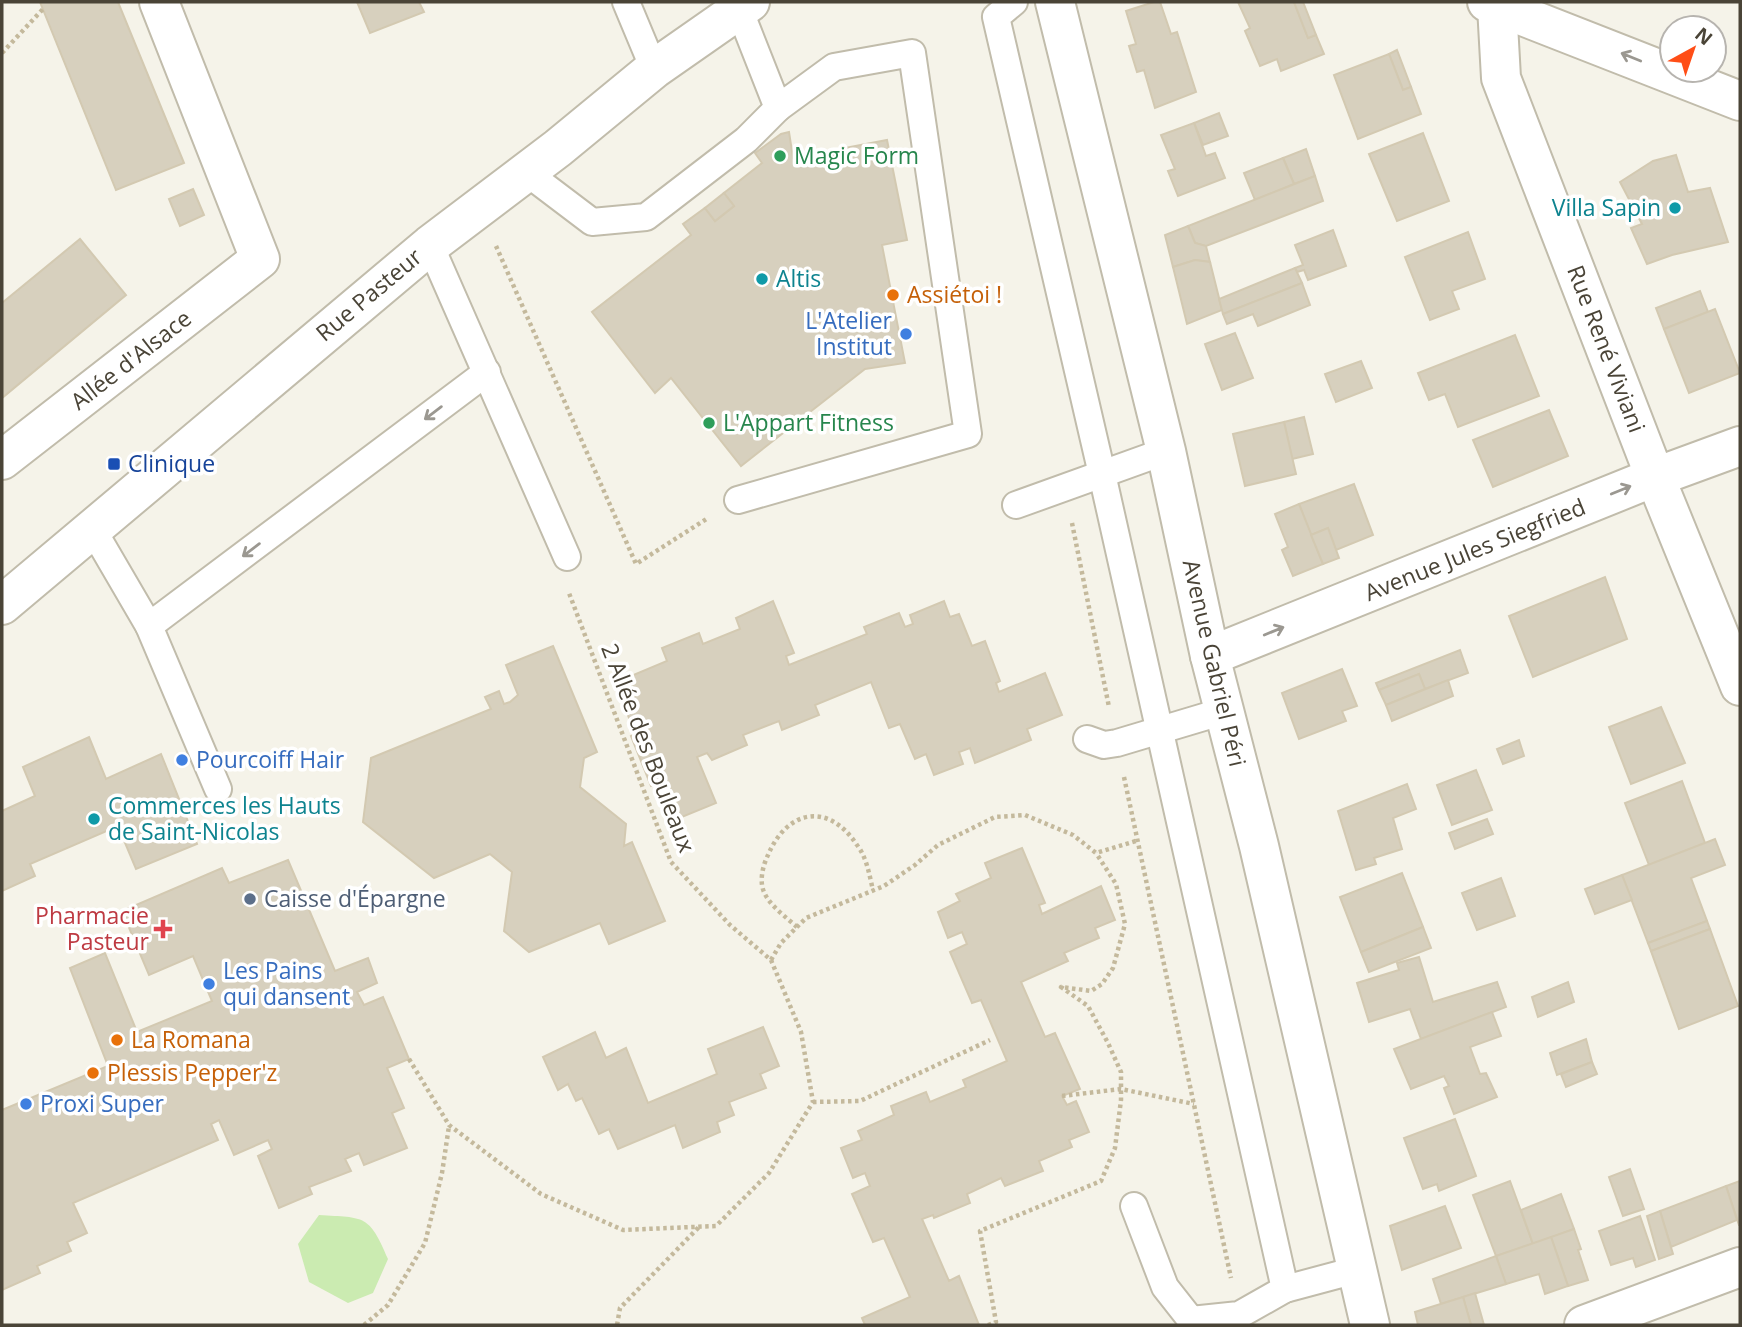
<svg xmlns="http://www.w3.org/2000/svg" width="1742" height="1327" font-family="'Open Sans',sans-serif">
<style>
.green{fill:#cbebb1}
.building{fill:#d7d0be;stroke:#d3c9b1;stroke-width:2}
.lines{fill:none;stroke-linecap:round;stroke-linejoin:round}
.service-casing{stroke:#c1bcab;stroke-width:30}
.minor-casing{stroke:#c1bcab;stroke-width:42}
.tertiary-casing{stroke:#c1bcab;stroke-width:42}
.path{stroke:#c4b99c;stroke-width:4.5;stroke-dasharray:3.5 3.5;stroke-linecap:butt}
.service{stroke:#fff;stroke-width:26}
.minor{stroke:#fff;stroke-width:38}
.tertiary{stroke:#fff;stroke-width:38}
.oneway{stroke:#9b9891}
.leisure-dot{fill:#2e9e5b;stroke:#fff;stroke-width:2.5}
.culture-dot{fill:#0f9aa8;stroke:#fff;stroke-width:2.5}
.food-dot{fill:#e8710a;stroke:#fff;stroke-width:2.5}
.shop-dot{fill:#3f7fe0;stroke:#fff;stroke-width:2.5}
.transit-dot{fill:#1a4fb4;stroke:#fff;stroke-width:2.5}
.service-dot{fill:#5c6f8a;stroke:#fff;stroke-width:2.5}
.health-dot{fill:#e0444e;stroke:#fff;stroke-width:2.5}
.labels{text-anchor:middle;stroke-width:7;stroke-linejoin:round;paint-order:stroke}
.leisure-label{font-size:23px;fill:#27864d;stroke:#fff;text-anchor:start}
.culture-label{font-size:23px;fill:#0d838f;stroke:#fff;text-anchor:start}
.street-label{font-size:23px;fill:#4a4437;stroke:#fff}
.food-label{font-size:23px;fill:#c56008;stroke:#fff;text-anchor:start}
.shop-label{font-size:23px;fill:#366cbe;stroke:#fff;text-anchor:start}
.transit-label{font-size:23px;fill:#164399;stroke:#fff;text-anchor:start}
.service-label{font-size:23px;fill:#4e5e75;stroke:#fff;text-anchor:start}
.health-label{font-size:23px;fill:#be3a42;stroke:#fff;text-anchor:end}
</style>
<rect width="100%" height="100%" fill="#f5f3e9"/>
<!-- green -->
<path class="green" d="M319 1215C365 1218 369 1214 388 1259L373 1293 348 1303 309 1282 298 1244Z"/>
<!-- building -->
<g class="building">
<polygon points="40,2 118,2 184,163 116,190"/>
<polygon points="357,2 419,2 424,12 370,33"/>
<polygon points="1154,2 1160,2 1171,34 1177,32 1196,92 1155,108 1144,70 1137,72 1129,46 1136,44 1126,11"/>
<polygon points="1238,2 1294,2 1308,38 1316,35 1324,54 1281,71 1277,59 1260,66 1245,31 1250,28"/>
<polygon points="1294,2 1303,2 1316,35 1308,38"/>
<polygon points="1397,50 1411,87 1403,90 1389,54"/>
<polygon points="1389,54 1403,90 1411,87 1421,114 1358,139 1334,75"/>
<polygon points="1219,113 1228,136 1203,145 1194,123"/>
<polygon points="1194,123 1206,156 1215,153 1225,178 1178,196 1168,171 1175,169 1161,135"/>
<polygon points="789,132 793,158 887,140 907,240 882,245 905,363 865,369 741,466 671,378 655,393 592,312 691,235 683,224 705,208 715,221 734,206 724,193 762,163 755,153 781,134"/>
<polygon points="1423,133 1449,201 1397,221 1369,154"/>
<polygon points="1306,149 1315,176 1294,184 1283,158"/>
<polygon points="1676,155 1688,192 1710,188 1728,242 1672,255 1647,264 1631,228 1642,224 1620,182 1653,161"/>
<polygon points="1283,158 1294,184 1255,200 1244,173"/>
<polygon points="1315,176 1323,201 1206,246 1195,243 1188,226"/>
<polygon points="193,189 204,215 180,226 169,199"/>
<polygon points="724,193 734,206 715,221 705,208"/>
<polygon points="1188,226 1195,243 1206,246 1210,262 1195,260 1173,267 1165,235"/>
<polygon points="1333,230 1346,266 1308,280 1304,270 1297,272 1295,268 1303,265 1295,245"/>
<polygon points="1468,232 1485,279 1452,291 1459,309 1430,320 1405,257"/>
<polygon points="80,239 126,295 2,398 2,303"/>
<polygon points="1195,260 1210,262 1222,310 1187,324 1173,267"/>
<polygon points="1295,268 1302,283 1223,314 1219,299"/>
<polygon points="1302,283 1310,305 1258,326 1253,314 1227,324 1223,314"/>
<polygon points="1700,291 1708,312 1664,329 1656,308"/>
<polygon points="1715,309 1740,373 1689,393 1664,329"/>
<polygon points="1235,333 1253,378 1222,390 1205,344"/>
<polygon points="1515,335 1539,396 1458,427 1445,394 1429,400 1418,373"/>
<polygon points="1361,361 1372,388 1336,402 1325,374"/>
<polygon points="1549,410 1568,456 1493,487 1473,440"/>
<polygon points="1304,417 1313,454 1292,459 1284,422"/>
<polygon points="1284,422 1296,474 1245,486 1233,434"/>
<polygon points="1354,484 1373,535 1336,550 1328,528 1311,535 1299,504"/>
<polygon points="1299,504 1323,564 1293,576 1282,550 1288,547 1275,514"/>
<polygon points="1328,528 1339,558 1323,564 1311,535"/>
<polygon points="1605,577 1627,639 1533,677 1509,616"/>
<polygon points="773,601 794,653 786,656 789,665 867,634 864,627 899,613 905,627 913,624 910,615 944,601 950,617 959,614 972,646 985,641 1000,681 996,683 999,692 1045,673 1062,715 1027,729 1031,740 975,763 970,748 959,752 963,764 934,775 926,754 915,759 900,724 889,728 871,682 815,705 819,715 782,730 779,721 743,735 747,745 712,760 707,753 697,757 716,803 677,819 662,782 651,786 631,736 645,730 640,719 631,723 618,690 634,683 631,676 667,661 662,648 699,633 703,644 740,629 736,618"/>
<polygon points="553,646 597,752 584,758 580,787 626,824 624,846 632,842 665,921 609,944 600,923 529,952 504,931 512,872 490,854 434,878 363,822 371,758 491,709 485,697 499,691 504,704 510,702 518,695 506,665"/>
<polygon points="1460,650 1468,673 1425,689 1419,674 1379,690 1376,683"/>
<polygon points="1342,669 1357,706 1342,711 1346,721 1299,739 1282,693"/>
<polygon points="1419,674 1425,689 1386,705 1379,690"/>
<polygon points="1448,680 1453,696 1392,721 1386,705"/>
<polygon points="1661,707 1685,763 1631,784 1609,727"/>
<polygon points="89,737 106,779 161,754 197,844 136,869 118,826 30,864 35,876 2,891 2,811 35,796 23,767"/>
<polygon points="1519,740 1524,756 1503,764 1497,749"/>
<polygon points="1476,770 1492,810 1452,825 1437,785"/>
<polygon points="1682,781 1705,843 1649,865 1625,803"/>
<polygon points="1407,784 1416,809 1393,818 1402,849 1374,858 1376,864 1356,870 1338,811"/>
<polygon points="1487,819 1493,834 1455,849 1449,833"/>
<polygon points="1715,839 1725,865 1691,878 1707,921 1648,943 1622,875"/>
<polygon points="1022,848 1045,903 1039,905 1042,914 1101,886 1115,920 1095,928 1099,938 1064,953 1068,961 1021,982 1045,1037 1055,1033 1080,1089 1062,1096 1067,1105 1076,1101 1089,1132 1069,1140 1072,1147 1039,1161 1043,1171 1005,1186 1001,1178 967,1194 970,1203 934,1218 933,1215 922,1219 949,1281 959,1276 979,1325 865,1325 862,1318 910,1297 884,1238 873,1242 852,1194 870,1186 865,1173 853,1178 841,1148 862,1140 858,1131 894,1115 891,1106 926,1092 930,1102 966,1087 963,1080 1007,1061 981,1000 972,1003 950,952 967,944 962,932 948,938 938,912 960,901 956,894 991,878 985,863"/>
<polygon points="288,860 335,971 368,958 377,983 357,992 364,1005 383,997 409,1059 387,1068 404,1108 392,1113 407,1148 364,1165 359,1153 345,1159 351,1171 309,1187 312,1194 279,1208 258,1156 272,1149 268,1140 234,1155 219,1120 211,1124 218,1140 73,1203 87,1233 67,1242 71,1251 37,1266 40,1273 2,1290 2,1110 108,1066 70,968 105,953 137,1032 212,1001 193,956 149,975 122,911 222,868 229,883"/>
<polygon points="1402,873 1423,927 1361,952 1340,897"/>
<polygon points="1622,875 1632,900 1595,914 1585,889"/>
<polygon points="1501,878 1515,916 1477,930 1462,893"/>
<polygon points="1707,921 1710,929 1651,951 1648,943"/>
<polygon points="1423,927 1431,948 1369,972 1361,952"/>
<polygon points="1710,929 1738,1006 1679,1029 1651,951"/>
<polygon points="1419,957 1433,1002 1497,982 1506,1007 1421,1039 1410,1009 1369,1022 1357,983 1399,970 1397,963"/>
<polygon points="1568,982 1574,1002 1538,1017 1532,997"/>
<polygon points="1492,1012 1501,1036 1470,1047 1480,1074 1486,1073 1497,1097 1454,1114 1444,1088 1449,1086 1444,1076 1411,1089 1394,1049"/>
<polygon points="763,1027 779,1066 760,1074 766,1088 729,1102 734,1115 717,1122 720,1132 683,1148 675,1125 618,1149 609,1129 599,1134 582,1098 576,1101 568,1084 558,1090 543,1057 595,1032 606,1058 626,1048 648,1103 717,1074 708,1049"/>
<polygon points="1586,1039 1592,1062 1557,1075 1550,1053"/>
<polygon points="1592,1062 1597,1074 1566,1087 1561,1074"/>
<polygon points="1455,1119 1476,1176 1439,1191 1437,1184 1423,1189 1404,1138"/>
<polygon points="1630,1169 1644,1209 1623,1216 1609,1177"/>
<polygon points="1510,1181 1533,1244 1496,1256 1473,1195"/>
<polygon points="1740,1181 1740,1225 1739,1225 1726,1186"/>
<polygon points="1726,1186 1737,1220 1671,1247 1660,1211"/>
<polygon points="1561,1194 1574,1229 1533,1244 1521,1210"/>
<polygon points="1445,1206 1461,1248 1402,1270 1390,1226"/>
<polygon points="1660,1211 1673,1254 1659,1259 1647,1216"/>
<polygon points="1640,1216 1655,1260 1636,1267 1633,1258 1611,1265 1599,1231"/>
<polygon points="1574,1229 1581,1249 1578,1250 1588,1280 1568,1286 1551,1237"/>
<polygon points="1551,1237 1568,1286 1545,1294 1539,1274 1506,1284 1496,1256"/>
<polygon points="1496,1256 1506,1284 1441,1304 1433,1279"/>
<polygon points="1475,1293 1484,1325 1471,1325 1463,1297"/>
<polygon points="1463,1297 1471,1325 1418,1325 1415,1312"/>
</g>
<g class="lines">
<defs>
<g id="service">
<polyline points="626,2 654,69"/>
<polyline points="1014,2 996,17 1102,474 1285,1289"/>
<polyline points="526,172 592,222 646,217 746,140 778,108 739,9"/>
<polyline points="430,245 567,557"/>
<polyline points="738,500 968,434 912,53 834,67 778,108"/>
<polyline points="1016,505 1166,451"/>
<polyline points="93,530 149,626 487,372"/>
<polyline points="149,626 218,789"/>
<polyline points="1087,739 1104,745 1117,743 1224,711"/>
<polyline points="1134,1206 1165,1287 1191,1320 1239,1315 1285,1289 1356,1270"/>
</g>
<g id="minor">
<polyline points="1487,2 1740,101"/>
<polyline points="1500,2 1497,6 1501,78 1655,477 1740,686"/>
<polyline points="2,460 260,259 159,2"/>
<polyline points="1210,656 1642,482 1740,446"/>
<polyline points="1584,1325 1740,1267"/>
</g>
<g id="tertiary">
<polyline points="1055,2 1166,451 1210,656 1259,846 1370,1325"/>
<polyline points="2,605 430,245 558,148 654,69 750,2"/>
</g>
</defs>
<!-- service casing -->
<use href="#service" class="service-casing"/>
<!-- minor casing -->
<use href="#minor" class="minor-casing"/>
<!-- tertiary casing -->
<use href="#tertiary" class="tertiary-casing"/>
<!-- path -->
<g class="path">
<polyline points="2,53 43,9"/>
<polyline points="496,246 636,564 708,518"/>
<polyline points="1072,523 1109,707"/>
<polyline points="1124,777 1231,1278"/>
<path d="M797 927C786 917 770 906 764 892 759 881 763 865 768 855 787 810 828 801 857 845 867 858 869 874 873 890"/>
<polyline points="771,960 781,943 806,918 884,886 915,865 938,845 995,817 1025,815 1073,835 1096,853 1139,840"/>
<polyline points="409,1059 449,1125 541,1194 623,1230 716,1226 769,1173 813,1102 801,1032 771,960 730,925 671,862 569,593"/>
<polyline points="1062,1096 1121,1089 1194,1104"/>
<polyline points="813,1102 860,1101 990,1040"/>
<polyline points="364,1325 388,1305 425,1243 442,1173 449,1126"/>
<polyline points="617,1325 620,1308 699,1227"/>
<polyline points="988,1325 996,1322 980,1231 1101,1181 1115,1148 1121,1100 1121,1072 1108,1043 1088,1006 1061,987 1091,991 1102,984 1113,968 1125,924 1116,884 1096,853"/>
</g>
<!-- service -->
<use href="#service" class="service"/>
<!-- minor -->
<use href="#minor" class="minor"/>
<!-- tertiary -->
<use href="#tertiary" class="tertiary"/>
</g>
<!-- one-way arrows -->
<defs><path id="oneway-shaft" d="M-6 0H5M1.5-3L5.5 0L1.5 3" fill="none" stroke-width="1.6" stroke-linecap="round" stroke-linejoin="round" transform="scale(1.75)"/></defs>
<g class="oneway">
<use href="#oneway-shaft" transform="translate(1631 57) rotate(-158)"/>
<use href="#oneway-shaft" transform="translate(433 413) rotate(143)"/>
<use href="#oneway-shaft" transform="translate(1621 490) rotate(-22)"/>
<use href="#oneway-shaft" transform="translate(251 550) rotate(143)"/>
<use href="#oneway-shaft" transform="translate(1274 631) rotate(-22)"/>
</g>
<!-- markers -->
<g class="leisure-dot">
<circle cx="780" cy="156" r="7"/>
<circle cx="709" cy="423" r="7"/>
</g>
<g class="culture-dot">
<circle cx="1675" cy="208" r="7"/>
<circle cx="762" cy="279" r="7"/>
<circle cx="94" cy="819" r="7"/>
</g>
<g class="food-dot">
<circle cx="893" cy="295" r="7"/>
<circle cx="117" cy="1040" r="7"/>
<circle cx="93" cy="1073" r="7"/>
</g>
<g class="shop-dot">
<circle cx="906" cy="334" r="7"/>
<circle cx="182" cy="760" r="7"/>
<circle cx="209" cy="984" r="7"/>
<circle cx="26" cy="1104" r="7"/>
</g>
<rect class="transit-dot" x="107" y="457" width="14" height="14" rx="3.5"/>
<circle class="service-dot" cx="250" cy="899" r="7"/>
<path class="health-dot" d="M159.5 918.5h7v7h7v7h-7v7h-7v-7h-7v-7h7z"/>
<g class="labels">
<!-- leisure labels -->
<g class="leisure-label">
<text x="794" y="164">Magic Form</text>
<text x="723" y="431">L'Appart Fitness</text>
</g>
<!-- culture labels -->
<g class="culture-label">
<text x="1661" y="216" text-anchor="end">Villa Sapin</text>
<text x="776" y="287">Altis</text>
<text x="108" y="814">Commerces les Hauts<tspan x="108" dy="26">de Saint-Nicolas</tspan></text>
</g>
<!-- street labels -->
<g class="street-label">
<text transform="translate(369 295) rotate(-40)" y="8">Rue Pasteur</text>
<text transform="translate(1606 349) rotate(69)" y="8">Rue René Viviani</text>
<text transform="translate(131 360) rotate(-38)" y="8">Allée d'Alsace</text>
<text transform="translate(1475 550) rotate(-22)" y="8">Avenue Jules Siegfried</text>
<text transform="translate(1214 663) rotate(77)" y="8">Avenue Gabriel Péri</text>
<text transform="translate(648 748) rotate(69)" y="8">2 Allée des Bouleaux</text>
</g>
<!-- food labels -->
<g class="food-label">
<text x="907" y="303">Assiétoi !</text>
<text x="131" y="1048">La Romana</text>
<text x="107" y="1081">Plessis Pepper'z</text>
</g>
<!-- shop labels -->
<g class="shop-label">
<text x="892" y="329" text-anchor="end">L'Atelier<tspan x="892" dy="26">Institut</tspan></text>
<text x="196" y="768">Pourcoiff Hair</text>
<text x="223" y="979">Les Pains<tspan x="223" dy="26">qui dansent</tspan></text>
<text x="40" y="1112">Proxi Super</text>
</g>
<!-- transit labels -->
<g class="transit-label">
<text x="128" y="472">Clinique</text>
</g>
<!-- service labels -->
<g class="service-label">
<text x="264" y="907">Caisse d'Épargne</text>
</g>
<!-- health labels -->
<g class="health-label">
<text x="149" y="924">Pharmacie<tspan x="149" dy="26">Pasteur</tspan></text>
</g>
</g>
<!-- border -->
<rect width="1742" height="1327" fill="none" stroke="#4a4437" stroke-width="7"/>
<!-- north arrow -->
<g transform="translate(1693 49) rotate(40)"><circle r="33" fill="#ffffff" stroke="#b7b4af" stroke-width="2"/>
<path d="M0-5L12 26L0 18L-12 26Z" fill="#ff4e17"/>
<text y="-10" font-size="19" font-weight="bold" text-anchor="middle" fill="#4a4437">N</text>
</g>
</svg>
